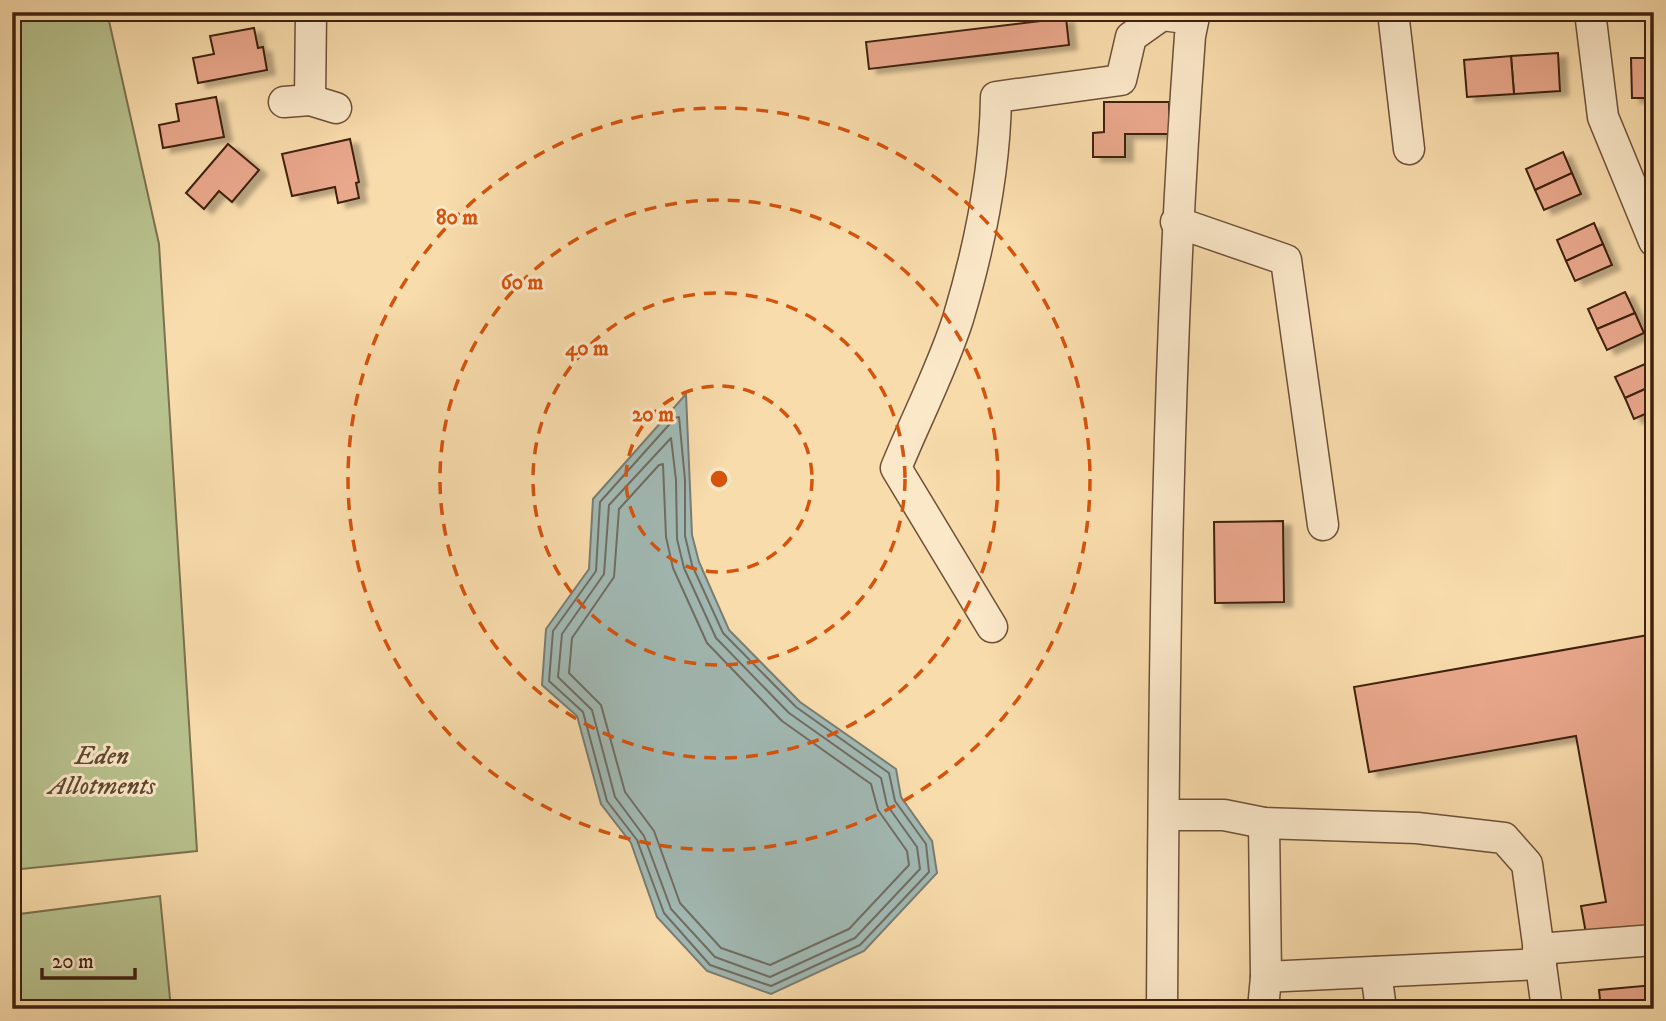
<svg xmlns="http://www.w3.org/2000/svg" width="1666" height="1021" font-family="'IM FELL DW Pica',serif">
<style>
.green{fill:#b8c28e;stroke:#7c7250;stroke-width:2}
.water{fill:#a1b9b4;stroke:#7a7c73;stroke-width:2}
.lines{fill:none;stroke-linecap:round;stroke-linejoin:round}
.shore{stroke:#706d62;stroke-width:2}
.building{fill:#e9a78b;stroke:#402111;stroke-width:2;filter:url(#shadow)}
.minor-casing{stroke:#6e5038;stroke-width:33}
.minor{stroke:#fbe8c9;stroke-width:30}
.ring{fill:none;stroke:#d7530c;stroke-width:3.5;stroke-dasharray:12 9}
.labels{text-anchor:middle;stroke-width:6;stroke-linejoin:round;paint-order:stroke}
.park-label{font-size:26px;font-style:italic;fill:#5e4930;stroke:#fbe8c9}
.centre{fill:#d7530c;stroke:#fbe8c9;stroke-width:3.5}
.ring-label{font-size:21px;text-anchor:middle;font-weight:bold;fill:#d7530c;stroke:#fbe8c9;stroke-width:6;stroke-linejoin:round;paint-order:stroke}
</style>
<defs>
<filter id="shadow"><feDropShadow dx="8" dy="4.5" stdDeviation="2" flood-color="#0004"/></filter>
</defs>
<rect width="100%" height="100%" fill="#f9dcac"/>
<filter id="stains"><feTurbulence type="fractalNoise" baseFrequency=".00286" numOctaves="4"/><feColorMatrix values="0 0 0 0 .2 0 0 0 0 .09 0 0 0 0 .02 0 0 0 .5 -.17"/></filter>
<radialGradient id="worn" r=".72"><stop offset=".6" stop-color="#630" stop-opacity="0"/><stop offset="1" stop-color="#630" stop-opacity=".3"/></radialGradient>
<!-- green -->
<g class="green">
<polygon points="12,12 107,12 159,244 197,851 12,870"/>
<polygon points="160,896 171,1009 12,1009 12,915"/>
</g>
<!-- water -->
<polygon class="water" points="686,394 692,535 699,562 729,630 800,702 896,769 901,797 932,841 937,873 864,951 771,994 707,971 657,917 631,843 601,804 577,716 542,685 546,629 589,569 593,499"/>
<g class="lines">
<!-- shore -->
<g class="shore">
<polygon points="679,417 685,480 685,536 692,565 723,633 796,707 889,773 895,801 926,844 929,872 860,945 771,986 710,965 664,913 637,840 607,801 583,712 549,681 553,631 596,571 600,502 675,418"/>
<polygon points="671,438 676,480 677,539 684,568 716,638 789,713 881,778 887,805 917,847 920,869 855,938 770,977 715,957 671,909 644,836 615,797 592,710 558,677 562,634 604,574 609,505"/>
<polygon points="663,464 666,537 673,568 707,643 782,721 871,784 878,810 907,851 909,865 849,929 770,965 721,948 680,903 654,831 625,792 601,705 569,673 572,638 614,577 619,509 659,465"/>
</g>
</g>
<!-- building -->
<g class="building">
<polygon points="1066,18 1069,45 869,69 866,42"/>
<polygon points="254,28 258,48 263,47 267,70 198,83 193,58 214,54 210,36"/>
<polygon points="1558,53 1560,91 1514,94 1511,56"/>
<polygon points="1511,56 1514,94 1467,97 1464,60"/>
<polygon points="1631,58 1654,58 1654,98 1632,98"/>
<polygon points="216,97 224,137 163,148 159,125 179,121 176,104"/>
<polygon points="1104,102 1169,102 1169,134 1125,134 1125,157 1093,157 1093,133 1104,132"/>
<polygon points="350,139 359,182 356,183 359,198 338,203 335,187 292,196 282,154"/>
<polygon points="228,144 259,170 232,202 219,191 204,209 186,193"/>
<polygon points="1563,152 1572,173 1535,190 1526,169"/>
<polygon points="1572,173 1581,194 1544,210 1535,190"/>
<polygon points="1594,223 1603,244 1566,261 1557,240"/>
<polygon points="1603,244 1612,265 1575,281 1566,261"/>
<polygon points="1625,292 1635,313 1597,329 1588,309"/>
<polygon points="1635,313 1644,333 1607,350 1597,329"/>
<polygon points="1652,361 1654,385 1625,398 1615,377"/>
<polygon points="1654,385 1654,410 1634,419 1625,398"/>
<polygon points="1283,521 1284,602 1215,603 1214,522"/>
<polygon points="1654,634 1654,927 1587,939 1581,906 1606,902 1576,736 1369,772 1354,687"/>
<polygon points="1654,985 1654,1009 1601,1009 1599,990"/>
</g>
<g class="lines">
<defs>
<g id="minor">
<polyline points="311,12 310,100 336,108"/>
<polyline points="1393,12 1409,149"/>
<polyline points="1590,12 1603,117 1654,241"/>
<polyline points="284,102 310,100"/>
<polyline points="1176,222 1286,260 1323,525"/>
<path d="M992 627 896 468C916 419 942 369 958 319 979 249 995 170 996 97L1121 80 1131 37 1162 15 1193 19"/>
<polyline points="1164,815 1224,815 1264,823 1417,828 1504,838 1527,864 1547,1009"/>
<polyline points="1538,949 1654,940"/>
<polyline points="1376,972 1381,1009"/>
<polyline points="1266,977 1541,964"/>
<path d="M1162 1009C1164 685 1166 360 1190 36L1195 12"/>
<polyline points="1263,1009 1266,977 1264,823"/>
</g>
</defs>
<!-- minor casing -->
<use href="#minor" class="minor-casing"/>
<!-- minor -->
<use href="#minor" class="minor"/>
</g>
<!-- distance rings -->
<g class="ring">
<circle cx="719" cy="479" r="93"/>
<circle cx="719" cy="479" r="186"/>
<circle cx="719" cy="479" r="279"/>
<circle cx="719" cy="479" r="371"/>
</g>
<g class="labels">
<!-- park labels -->
<g class="park-label">
<text x="102" y="764">Eden<tspan x="102" dy="30">Allotments</tspan></text>
</g>
</g>
<circle cx="719" cy="479" r="10" class="centre"/>
<g class="ring-label">
<text x="457" y="224">80 m</text>
<text x="522" y="289">60 m</text>
<text x="587" y="355">40 m</text>
<text x="653" y="421">20 m</text>
</g>
<!-- margin -->
<rect width="1666" height="1021" fill="none" stroke="#f9dcac" stroke-width="42"/>
<rect x="14" y="14" width="1638" height="993" fill="none" stroke="#402111" stroke-width="3.5"/>
<rect x="21" y="21" width="1624" height="979" fill="none" stroke="#402111" stroke-width="2"/>
<!-- scale -->
<path d="M42 968v10h93v-10" fill="none" stroke="#402111" stroke-width="3.5"/>
<text x="52" y="968" font-size="21" fill="#402111" stroke="#fbe8c9" stroke-width="5" paint-order="stroke">20 m</text>
<rect width="100%" height="100%" filter="url(#stains)"/>
<rect width="100%" height="100%" fill="url(#worn)"/>
</svg>
